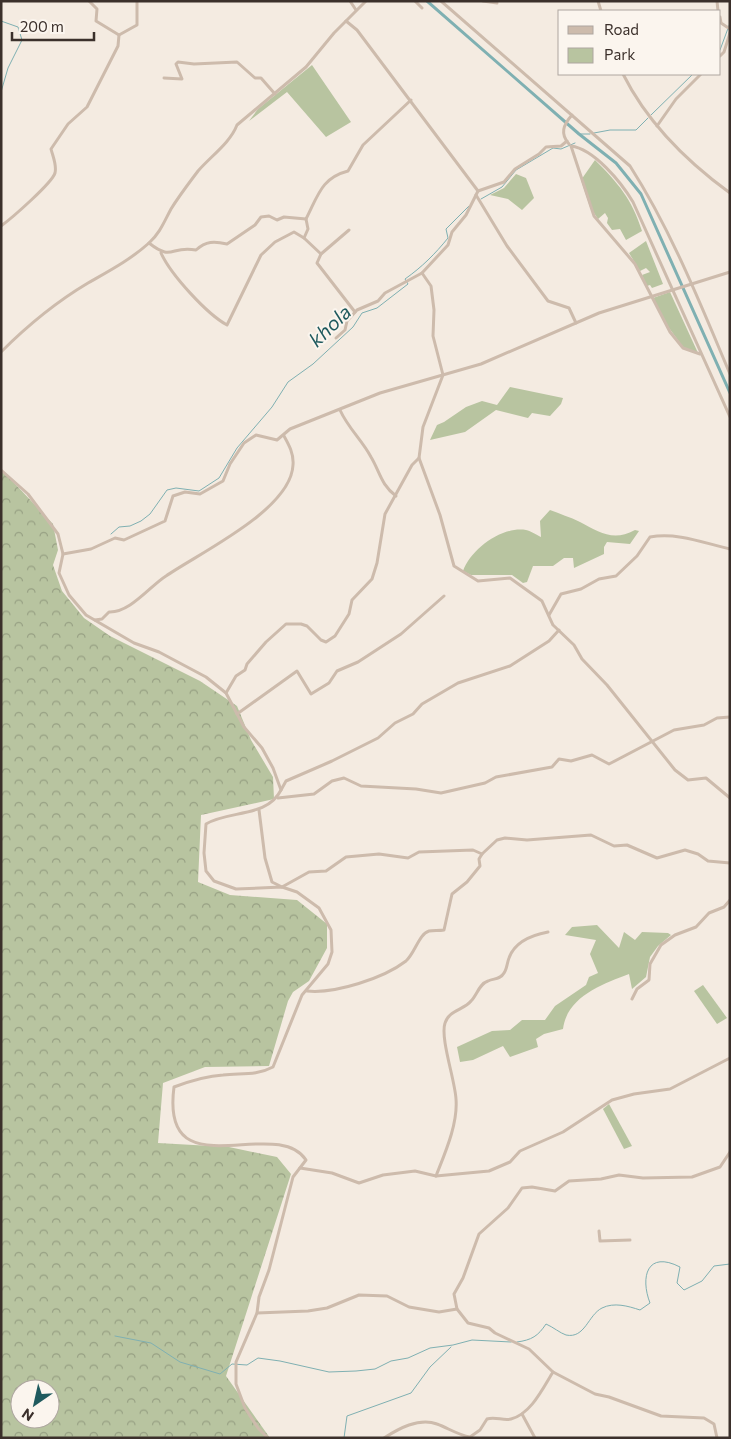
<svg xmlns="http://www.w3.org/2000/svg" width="731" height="1439" font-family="Commissioner,sans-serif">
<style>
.green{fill:#b8c4a0}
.forest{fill:url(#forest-crowns);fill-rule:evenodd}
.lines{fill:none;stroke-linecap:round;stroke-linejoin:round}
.stream{stroke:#7fb0b2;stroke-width:1}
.canal{stroke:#7fb0b2;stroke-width:3}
.minor{stroke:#cdbbac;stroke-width:3}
.labels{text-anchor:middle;stroke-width:4;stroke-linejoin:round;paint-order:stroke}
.water-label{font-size:20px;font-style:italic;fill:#1f5a5e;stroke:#fbf5ee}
</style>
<defs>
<pattern id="forest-crowns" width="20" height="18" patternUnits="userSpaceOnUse" patternTransform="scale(1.25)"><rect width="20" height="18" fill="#b8c4a0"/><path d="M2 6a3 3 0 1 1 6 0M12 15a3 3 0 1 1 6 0" fill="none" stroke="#97a083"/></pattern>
</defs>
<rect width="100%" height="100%" fill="#f4ebe1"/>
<!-- green -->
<g class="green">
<polygon points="312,65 351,122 326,137 287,92 249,121 258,109"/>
<path d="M595 160C618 183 632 199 642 231L626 240 620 229 612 230 607 223 608 218 605 213 598 219 590 207 581 180Z"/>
<polygon points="516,174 526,178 534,198 522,210 508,199 490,195 504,188"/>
<polygon points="646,241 663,284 652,288 650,285 647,286 642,275 650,272 646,268 640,271 629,253"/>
<polygon points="670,292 698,353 683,347 669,328 653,298"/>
<polygon points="510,387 563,398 561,404 550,416 532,413 528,418 496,410 465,432 430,440 437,425 444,422 466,407 482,401 497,405"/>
<path d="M550 510C560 514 570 517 580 522 599 532 613 542 635 530L639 531 630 544 607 542 604 547V554L574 568 573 558H564L553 566H533L527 582 523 583 512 575H471L463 571C471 549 502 526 526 530 531 531 537 535 541 537L540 521Z"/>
<path d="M597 925 619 948 624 932 635 940 642 932 668 933 671 935 658 946 650 957 646 977 632 989 629 974C602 984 567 997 563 1029L544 1034 536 1039 538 1047 510 1057 503 1046 473 1060 460 1062 457 1047 492 1031 510 1030 522 1020H545L555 1006 586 985 589 977 598 973 590 954 596 940 565 935 572 927Z"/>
<polygon points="703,985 727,1018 717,1024 694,991"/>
<polygon points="609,1104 632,1146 624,1149 603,1109"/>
</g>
<!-- forest -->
<path class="forest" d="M1 469 53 524 58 550 53 565 62 591 84 618 110 636 200 681 237 706 251 740 273 777 274 799 201 815 198 882 230 895 297 900 327 924V948L309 981 293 992 288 1001 269 1066 205 1067 163 1083 158 1143 229 1147 277 1157 291 1174 226 1376 270 1438H1ZM20 1389H50V1419H20Z"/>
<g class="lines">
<!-- stream -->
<g class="stream">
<polyline points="1,21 18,27 22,40 8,68 1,92"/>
<polyline points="720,50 730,23"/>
<polyline points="651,115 693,74"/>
<polyline points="594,133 610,130 636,130 648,118"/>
<polyline points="579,134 590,134"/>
<polyline points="481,199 502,187 516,170 553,148 561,149 575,143"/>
<path d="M111 534 119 527 130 526 141 521 150 514 167 490 176 488 199 491 219 478 237 448 272 407 288 382 313 364 353 327 362 313 377 308 408 284 405 279C422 267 435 254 448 238L446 229 469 206"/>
<polyline points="115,1336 151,1343 180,1362 220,1374 232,1364 247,1365 258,1358 280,1361 329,1372 356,1371 375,1369 391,1361 408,1358 430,1348 453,1345 472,1340 511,1342"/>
<path d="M517 1342C532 1340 538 1336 546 1324 553 1327 560 1333 566 1335 585 1339 588 1315 602 1308 614 1302 628 1306 640 1310L650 1303C640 1277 647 1250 680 1267L677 1283 684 1290 702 1281 714 1266 730 1264"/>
<polyline points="344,1438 347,1416 411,1393 430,1367 451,1347"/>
</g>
<!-- canal -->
<polyline class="canal" points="427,1 579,134 616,163 641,194 730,393"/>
<!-- minor -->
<g class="minor">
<polyline points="89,1 97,9 96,21 119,35"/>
<polyline points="350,1 356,10"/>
<polyline points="415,1 422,8"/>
<path d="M441 1 630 166C671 230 700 303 730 374"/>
<polyline points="483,1 497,3"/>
<polyline points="598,1 601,11"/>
<polyline points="717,1 718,11"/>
<polyline points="720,17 721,23 730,29"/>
<polyline points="346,21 357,30 478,191 466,215 452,232 448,245 422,273 431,286 434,310 433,336 443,375 423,427 419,458 440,515 454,566 478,581 510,578 542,601 553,625 574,645 582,659 607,685 675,770 688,780 706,778 730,798"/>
<polyline points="720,56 724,52 730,33"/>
<path d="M623 74C647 122 686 161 730 193"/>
<polyline points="164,78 182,79 176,64 178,62 194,64 237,62 255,78 261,78 275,94"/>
<polyline points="657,126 676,99 701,74"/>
<path d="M569 144C560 134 563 125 572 115"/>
<polyline points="478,191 504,182 515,169 539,154 546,147 561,146 567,141"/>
<polyline points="476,195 507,246 548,301 569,308 576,323"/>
<polyline points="306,219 308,229 304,238 321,254 317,263 355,312"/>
<path d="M1 226C12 218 52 183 55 173 57 165 53 157 51 149L68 124 87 107 118 46 119 35 137 25V1"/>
<path d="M149 243C173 262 170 245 196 250 206 241 214 241 227 244L255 225 261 217 269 216 277 220 284 217 306 219C318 196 321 178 348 171L363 145 411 100"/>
<path d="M161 253C171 275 207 314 227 325L261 255 275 242 294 232 304 238"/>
<polyline points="321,254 349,230"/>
<polyline points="336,338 345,330 347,321 357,310 378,301 385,293 422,273"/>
<path d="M1 352C27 326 56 302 88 283 109 271 130 260 149 243 160 233 164 222 171 209 179 196 189 183 198 171 211 156 230 143 237 125L306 67 334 33 366 1"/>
<path d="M700 354 683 348 670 332 635 264 594 216 571 146C594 149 621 182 633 202L730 417"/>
<path d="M340 410C348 428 362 440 371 457 380 472 381 485 396 496"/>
<path d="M1 470 28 494 58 534 63 554 59 573 69 595 86 615 134 643 159 652 206 677 226 693 244 727 262 748 273 768 281 790C267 818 229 810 206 824L204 853 206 871 214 881 236 889 282 887 297 892 319 908 331 930 332 952 328 964 302 995 273 1067C256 1076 242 1073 223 1075 206 1076 190 1081 174 1087 160 1192 276 1114 306 1160L293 1177 269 1270 259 1297 257 1313 236 1362V1384L245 1408 258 1428 268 1438"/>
<polyline points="63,554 91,549 115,538 124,540 165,521 173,496 185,492 200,494 223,481 230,464 244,443 256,435 277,440 290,429 380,393 481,364 599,313 730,272"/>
<path d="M549 615 561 594 581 589 599 579 616 576 637 556 650 537C677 532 704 543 730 549"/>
<path d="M95 620 102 619 109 612C130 613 150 586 166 576 199 553 291 510 293 465 294 454 289 445 284 436"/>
<polyline points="226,693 236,676 245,670 247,664 266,642 286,624 301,624 307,626 321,640 326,642 335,636 349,614 352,600 372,579 377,563 385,514 412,465 419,458"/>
<polyline points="237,714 297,671 311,694 329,683 337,671 358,662 401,634 444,596"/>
<polyline points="281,790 286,781 332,761 378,738 395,723 413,714 422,704 458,683 510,666 549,641 559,630"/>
<polyline points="278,798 314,794 332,781 344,778 361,786 416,789 441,793 485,783 496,777 552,767 559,759 571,761 592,755 609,764 674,730 704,725 717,718 730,717"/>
<polyline points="259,810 265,858 272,882 282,887 309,872 326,871 346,857 379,854 408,858 419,852 473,850 482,854 497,840 505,838 527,840 591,835 614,846 627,845 657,858 685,850 698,854 708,861 730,863"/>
<path d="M307 991C335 994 384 978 406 961 415 953 419 934 429 931 433 930 439 931 444 930L452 894 467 882 480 866 479 859 482 854"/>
<polyline points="632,999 637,989 649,980 650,964 661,945 675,935 696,927 709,913 724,907 730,900"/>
<polyline points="300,1168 332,1173 359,1183 383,1175 415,1171 436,1176 489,1171 510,1162 520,1151 563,1132 612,1100 634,1094 670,1089 730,1058"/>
<path d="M436 1176C445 1153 458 1124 456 1099 455 1080 440 1038 445 1023 449 1010 464 1010 471 1001 477 995 479 984 488 981 494 978 500 980 504 973 507 969 507 963 509 958 515 941 532 935 548 932"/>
<polyline points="599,1231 600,1241 630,1240"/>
<polyline points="257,1313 308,1311 327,1308 359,1295 387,1296 409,1307 439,1312 457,1309"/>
<polyline points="522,1414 535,1438"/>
<path d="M384 1438C398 1429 419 1417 437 1424 448 1428 458 1435 470 1437L480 1430 487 1419C495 1416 503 1421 511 1419 531 1414 543 1388 553 1372"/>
<polyline points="717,1438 714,1424 704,1418 661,1416 609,1397 595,1394 553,1372 529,1349 495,1333 489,1328 468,1323 457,1309 454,1294 463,1278 479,1234 508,1208 522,1188 532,1187 555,1191 569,1181 601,1179 619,1175 643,1178 692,1177 720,1167 730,1152"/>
</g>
</g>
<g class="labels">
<!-- water labels -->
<g class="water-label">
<text transform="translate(330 326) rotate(-44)" y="7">khola</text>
</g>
</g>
<!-- border -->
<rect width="731" height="1439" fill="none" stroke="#3b302b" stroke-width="5"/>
<!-- legend -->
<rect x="558" y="10" width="162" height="65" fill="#fbf5ee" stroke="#aea6a0"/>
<rect x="568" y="26" width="25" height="8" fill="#cdbbac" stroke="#aea6a0"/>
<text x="604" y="35" font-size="15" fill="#3b302b">Road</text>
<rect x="568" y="48" width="25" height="15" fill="#b8c4a0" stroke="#aea6a0"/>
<text x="604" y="60" font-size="15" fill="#3b302b">Park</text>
<!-- north arrow -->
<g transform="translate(35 1404) rotate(214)"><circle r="24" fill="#fbf5ee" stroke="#aea6a0"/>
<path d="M0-4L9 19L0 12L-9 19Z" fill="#1f5a5e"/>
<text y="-8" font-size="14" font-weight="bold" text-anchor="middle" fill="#3b302b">N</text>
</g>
<!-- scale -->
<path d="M12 32v8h82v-8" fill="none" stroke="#3b302b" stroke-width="2.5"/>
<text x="20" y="32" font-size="15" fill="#3b302b" stroke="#fbf5ee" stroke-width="4" paint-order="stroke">200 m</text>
</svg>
